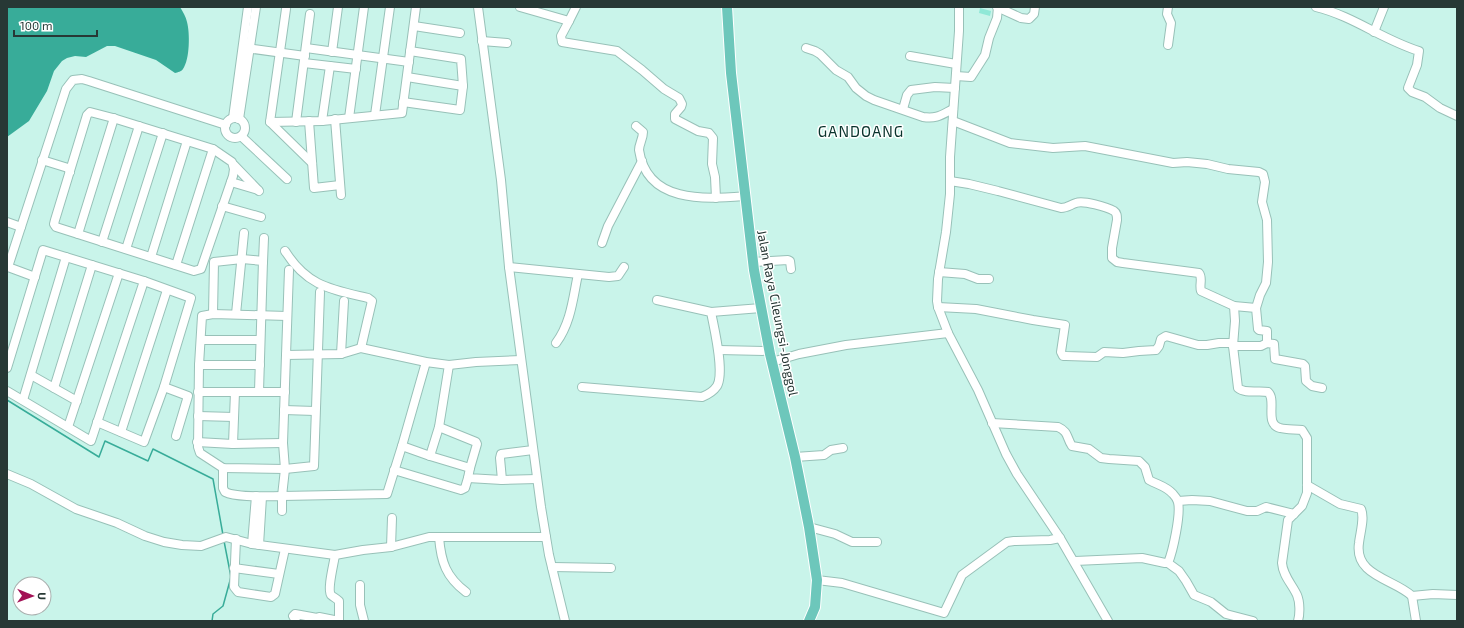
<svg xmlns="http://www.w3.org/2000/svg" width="1464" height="628" font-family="'Exo 2',sans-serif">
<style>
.green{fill:#90e8d7}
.water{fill:#38ac99}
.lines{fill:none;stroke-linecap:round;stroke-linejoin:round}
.stream{stroke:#38ac99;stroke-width:1.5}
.minor-casing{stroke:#98c1b8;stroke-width:10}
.major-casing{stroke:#fff;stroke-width:12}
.minor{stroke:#fff;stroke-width:8}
.major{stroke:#6dc7bb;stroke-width:10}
.labels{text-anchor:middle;stroke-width:3;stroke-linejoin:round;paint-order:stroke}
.street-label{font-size:13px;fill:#273835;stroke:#fff}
.quarter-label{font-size:15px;letter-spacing:1px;fill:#09332c;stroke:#fff}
</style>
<rect width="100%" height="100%" fill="#c9f4ea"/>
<!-- green -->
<polygon class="green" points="980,8 991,11 990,16 979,13"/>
<!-- water -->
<path class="water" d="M7 7H180C183 12 186 17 187 22 190 33 190 59 183 69 181 72 178 72 175 73L156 60 115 46H107L86 57 75 56 67 58 62 61 54 71 47 91 29 121 7 137Z"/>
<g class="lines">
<!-- stream -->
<g class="stream">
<polyline points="7,400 99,457 105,441 148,461 153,449 213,479 223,535"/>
<polyline points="212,621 213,614 223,606 231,577 224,541"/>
</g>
<defs>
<g id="minor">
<polyline points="478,7 501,180 509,267 541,507 549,555 565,621"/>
<polyline points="520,7 569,21 561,36 562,42 617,51 642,70 664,89 679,98 682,104 681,107 675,114 675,119 698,131 709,133 713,138 712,164 715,177 716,198"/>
<polyline points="959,7 959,31 950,157 950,194 946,232 938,279 937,301 938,307 948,333 978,390 1006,454 1017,474 1060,538 1108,621"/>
<polyline points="997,7 1021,18 1029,19 1034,14 1035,7"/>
<polyline points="1168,7 1167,14 1171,23 1168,45"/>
<path d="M1316 7C1353 16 1383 40 1419 51L1417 65 1408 88 1412 92 1425 97 1440 108 1457 116"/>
<polyline points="286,9 270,122 312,163"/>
<polyline points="569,21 576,7"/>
<polyline points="414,26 460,33"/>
<polyline points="1374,32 1384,7"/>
<polyline points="482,41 507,43"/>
<polyline points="246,48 305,56"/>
<polyline points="306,48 409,62"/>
<path d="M806 48 815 51 820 54 836 70 848 77 856 88 866 96 874 100 923 117C937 119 941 115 953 109"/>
<polyline points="332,52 338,7"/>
<polyline points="910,56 956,64"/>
<polyline points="304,63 356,69"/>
<polyline points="956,76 971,77 985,55 989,38 997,18 998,7"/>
<polyline points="407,77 463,86"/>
<polyline points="403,102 460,110 463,86 461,59 410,51"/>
<polyline points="903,109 907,95 911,90 935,87 955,88"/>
<polygon points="90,112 113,118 213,149 232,162 234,169 233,176 201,269 194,271 56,227 54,224 55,220 87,115"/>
<polyline points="375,115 390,7"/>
<polyline points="233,118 248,7"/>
<polyline points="349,118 364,7"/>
<circle cx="235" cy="128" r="10"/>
<polyline points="239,119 256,7"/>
<polyline points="335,119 341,195"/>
<polyline points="309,121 314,188 340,185"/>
<polyline points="322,121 330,66"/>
<polyline points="953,121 1010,143 1053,148 1085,146 1173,163 1187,162 1207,164 1228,169 1259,172 1263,174 1265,182 1262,202 1267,220 1268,262 1266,283 1260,295 1256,308"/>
<polyline points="270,122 322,121 402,113 416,7"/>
<polyline points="296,122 310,14"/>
<path d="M636 126 643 132C643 139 639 144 639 150 647 204 705 199 746 196"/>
<polyline points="241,136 287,179"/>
<polyline points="42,160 68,168 70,172"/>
<polyline points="234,165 259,191"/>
<path d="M950 181 969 184 998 191 1061 208C1067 208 1070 205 1076 203 1083 200 1107 207 1114 211 1117 213 1117 216 1117 220L1112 248V258L1117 262 1123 263 1199 273C1203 278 1199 285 1201 291L1234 306 1256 308 1258 329 1259 330 1267 331V343L1274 344 1275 359 1303 364 1305 366 1306 381 1312 386 1322 388"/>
<polyline points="231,182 258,190"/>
<polyline points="222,206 261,217"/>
<polyline points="7,222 21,227 8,267 35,277"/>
<polyline points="21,227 66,89 73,80 82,79 89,81 226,125"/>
<polyline points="78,234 114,118"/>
<polyline points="102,242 139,126"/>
<polyline points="602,243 608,226 642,161"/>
<polyline points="126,249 163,133"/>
<path d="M285 251C307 286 330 289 368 298L372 301 361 348"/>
<polyline points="151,257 187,141"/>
<polyline points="263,262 264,238"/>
<polyline points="753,262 788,260 790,261 791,269"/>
<polyline points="176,265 213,149"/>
<polyline points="509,267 609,277 618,276 624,267"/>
<polyline points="939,272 965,274 978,279 989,279"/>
<polyline points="344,301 341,354 286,355 283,443 285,469 282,496 387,494 402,446 430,456"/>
<path d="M1234 306 1235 321 1233 346 1238 388C1245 394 1259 390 1268 392 1277 400 1264 424 1280 428 1287 430 1295 429 1302 430L1307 438V493L1302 506 1288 520 1282 563C1283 576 1292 584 1297 595 1300 602 1300 614 1298 621"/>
<polyline points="938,307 976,309 1033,320 1065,325 1061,352 1063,356 1066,356 1097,357 1104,352 1123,353 1139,351 1156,350 1159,346 1161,339 1166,336 1198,345 1207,345 1219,343 1233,343"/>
<polyline points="711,312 761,308"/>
<polyline points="213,314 214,262 242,259 263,261 259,391"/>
<polyline points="236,314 244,233"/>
<polyline points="287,316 213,314 202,316 199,365 198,447 200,453 223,468 285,469 314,466 320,292"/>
<polyline points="201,340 260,340"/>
<path d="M556 343C571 323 573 298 578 274"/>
<polyline points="1233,346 1261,346 1267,343"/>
<polyline points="719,350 770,351"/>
<polyline points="341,354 361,348 426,362 449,365 476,362 521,360"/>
<polyline points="286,355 289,270"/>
<polyline points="772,362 799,354 846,345 948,333"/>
<polyline points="199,365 260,365"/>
<polyline points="449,365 439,427 430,456 470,468 468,478 502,480 537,479"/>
<polyline points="7,368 43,250 144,281 91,441 7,391"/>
<polyline points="31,375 54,388 92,265"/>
<polyline points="164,387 188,396 176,436"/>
<path d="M582 387 702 397C707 395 713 392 717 386 725 372 714 328 711 312L657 300"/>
<polyline points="54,388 77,401"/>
<polyline points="198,392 285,392"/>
<polyline points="235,392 233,444 283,443"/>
<polyline points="23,400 66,257"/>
<polyline points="284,410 315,411"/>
<polyline points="198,416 234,417"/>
<polyline points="97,422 144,442 164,387 191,298 144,281"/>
<path d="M992 423 1058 427C1069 432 1066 437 1072 446L1089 449 1101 458 1109 459 1139 461 1145 467 1149 480C1158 485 1166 486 1173 494 1175 496 1177 499 1178 502 1181 514 1173 551 1168 563H1165L1142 558 1075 561"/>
<polyline points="68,427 119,273"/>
<polyline points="439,427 476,442 477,444 470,468"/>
<polyline points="121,432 167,290"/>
<polyline points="197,442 233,444"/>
<polyline points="402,446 426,362"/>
<polyline points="795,457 824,455 831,450 843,448"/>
<path d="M223 468V488L225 492C237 498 268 496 282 496V511"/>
<polyline points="394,470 461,490 465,488 468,478"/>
<polyline points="7,474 31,484 76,509 117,523 145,536 164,542 182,545 201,546 226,537 252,544 335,555 363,550 391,547 429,537 546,537"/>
<polyline points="502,480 500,458 501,454 533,450"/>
<path d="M1307 485 1340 504 1361 509C1365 518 1360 533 1359 543 1354 576 1394 579 1412 596L1416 621"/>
<polyline points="1178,501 1192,500 1210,501 1247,511 1257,511 1266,507 1294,514"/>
<polyline points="809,527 835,534 852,542 877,542"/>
<path d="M439 537C441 562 446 577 466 592"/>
<polyline points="236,539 234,587 238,592 271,597 275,594 285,549"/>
<polyline points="252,544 256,496"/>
<polyline points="259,545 262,497"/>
<polyline points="391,547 392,518"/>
<path d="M335 555C334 563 327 589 331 595 333 597 336 598 339 601V621"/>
<polyline points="1168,563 1179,571 1186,581 1194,595 1211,602 1226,614 1253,621"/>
<polyline points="552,567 611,568"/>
<polyline points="234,568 279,574"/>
<polyline points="817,580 842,583 944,613 962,575 1007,542 1014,541 1050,540 1060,538"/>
<polyline points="360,585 360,605 364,621"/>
<polyline points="1412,596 1433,594 1457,595"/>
<polyline points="296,621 293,616 295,614 317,618"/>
<polyline points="315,621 317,618 319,617 339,621"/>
</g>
<polyline id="major" points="727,7 731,73 754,270 770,354 795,457 809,527 817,580 815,607 809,621"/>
</defs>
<!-- minor casing -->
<use href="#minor" class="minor-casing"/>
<!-- major casing -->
<use href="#major" class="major-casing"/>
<!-- minor -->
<use href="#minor" class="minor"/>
<!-- major -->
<use href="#major" class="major"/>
</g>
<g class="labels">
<!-- street labels -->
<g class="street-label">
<text transform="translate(778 313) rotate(79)" y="5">Jalan Raya Cileungsi-Jonggol</text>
</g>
<!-- quarter labels -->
<g class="quarter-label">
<text x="861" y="137">GANDOANG</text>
</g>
</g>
<!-- border -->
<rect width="1464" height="628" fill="none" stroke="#273835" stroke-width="16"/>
<!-- north arrow -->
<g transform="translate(32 596) rotate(91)"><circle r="19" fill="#ffffff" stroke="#a9afae"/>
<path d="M0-3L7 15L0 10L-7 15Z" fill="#a31256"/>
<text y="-6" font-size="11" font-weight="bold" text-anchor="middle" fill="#273835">U</text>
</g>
<!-- scale -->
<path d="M14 30v6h83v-6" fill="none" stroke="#273835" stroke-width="2"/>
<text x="20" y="30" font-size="12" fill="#273835" stroke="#ffffff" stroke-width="3" paint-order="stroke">100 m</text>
</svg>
